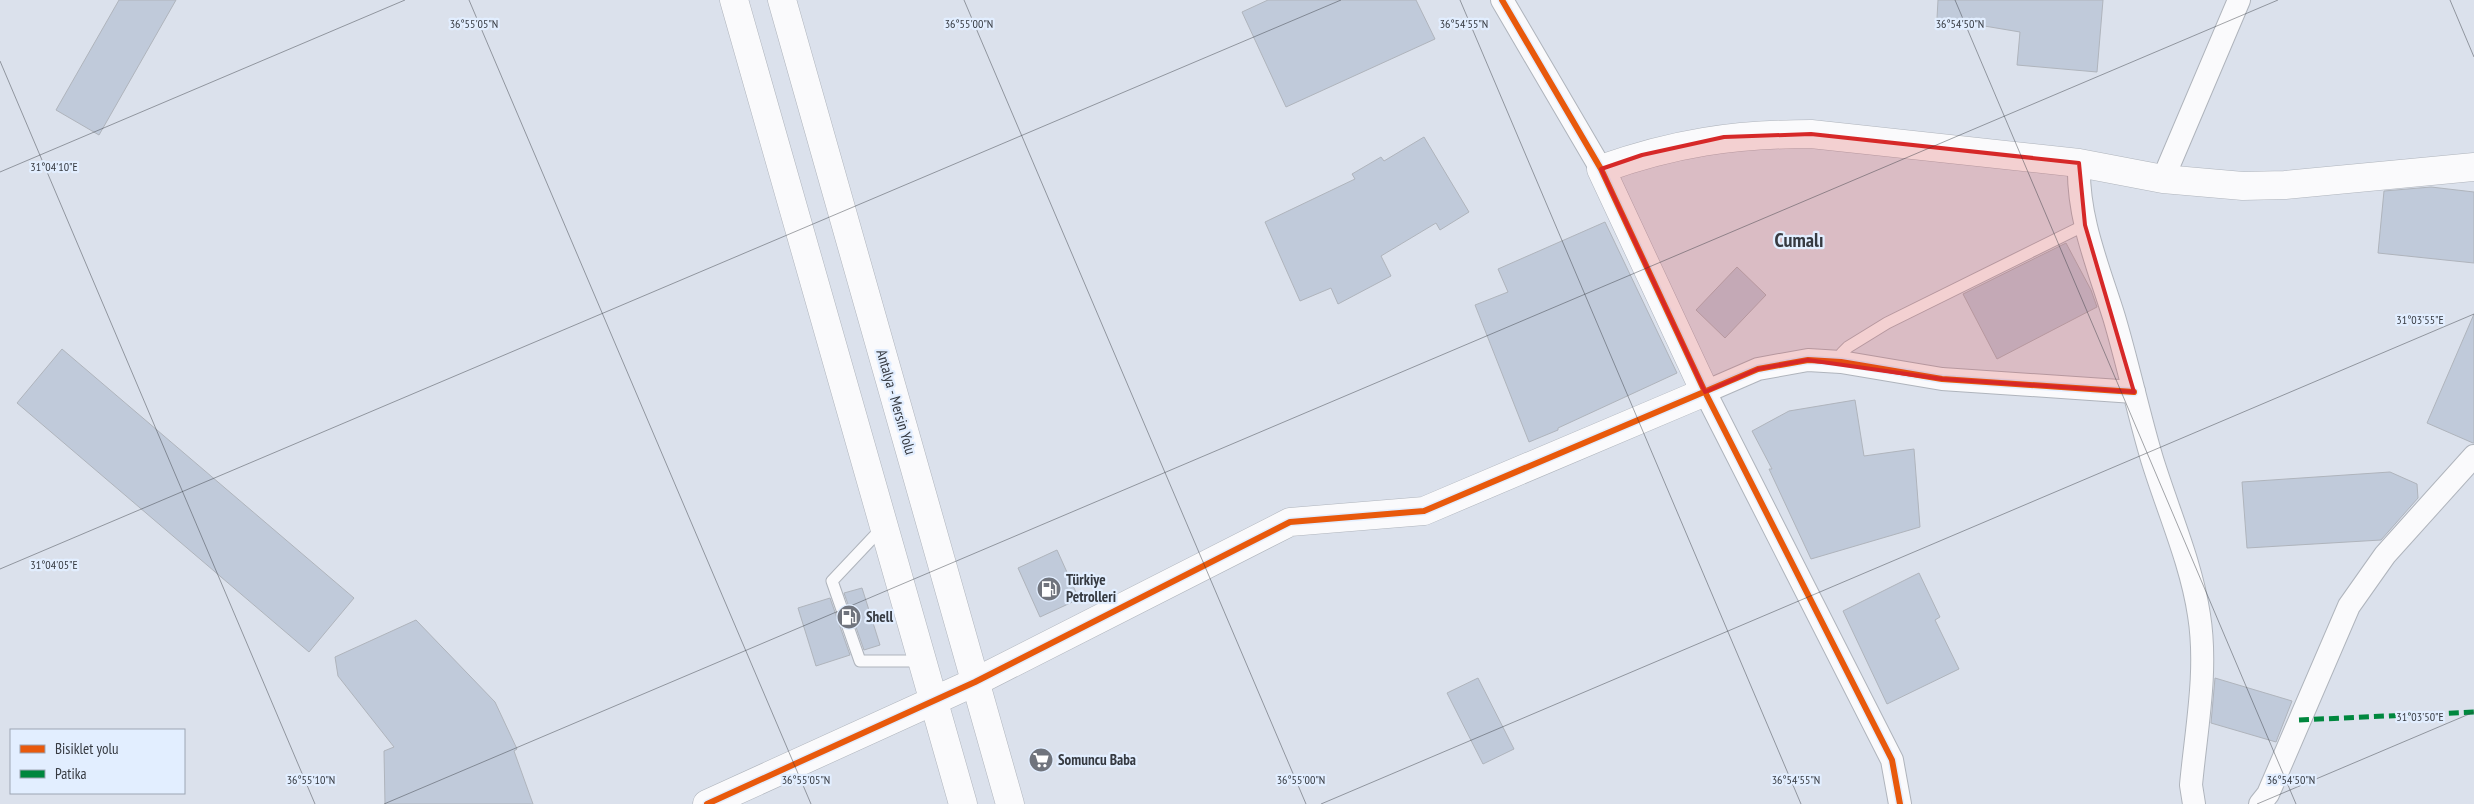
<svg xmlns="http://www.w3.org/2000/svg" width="2474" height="804" font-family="'PT Sans Narrow',sans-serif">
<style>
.building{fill:#c0cada;stroke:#afb4bc}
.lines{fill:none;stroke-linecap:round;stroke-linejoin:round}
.lane-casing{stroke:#afb4bc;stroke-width:13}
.street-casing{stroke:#afb4bc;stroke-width:24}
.secondary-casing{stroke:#afb4bc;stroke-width:29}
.highway-casing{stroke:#afb4bc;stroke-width:29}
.lane{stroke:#fafafc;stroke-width:11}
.street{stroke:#fafafc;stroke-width:22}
.secondary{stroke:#fafafc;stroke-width:28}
.highway{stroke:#fafafc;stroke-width:28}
.quiet{stroke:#00873e;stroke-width:5;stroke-dasharray:10 5;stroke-linecap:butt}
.cycleway-casing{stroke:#e2eeff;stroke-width:9}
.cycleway{stroke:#e8590c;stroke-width:6}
.marked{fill:#d62828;fill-opacity:0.2;stroke:#d62828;stroke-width:4;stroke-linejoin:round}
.ticks{fill:none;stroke:#363a41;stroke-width:1;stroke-opacity:0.45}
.labels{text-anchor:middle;stroke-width:4.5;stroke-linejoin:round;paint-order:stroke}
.street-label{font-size:15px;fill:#363a41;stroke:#e2eeff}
.poi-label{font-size:15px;font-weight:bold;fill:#363a41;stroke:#e2eeff;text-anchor:start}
.district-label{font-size:20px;font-weight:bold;fill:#363a41;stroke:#e2eeff}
.ticks-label{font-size:12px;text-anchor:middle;fill:#363a41;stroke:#e2eeff;stroke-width:4.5;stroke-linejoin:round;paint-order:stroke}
</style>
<rect width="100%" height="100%" fill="#dbe1ec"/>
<!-- building -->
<g class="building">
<polygon points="119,0 176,0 99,135 56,110"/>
<polygon points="1268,0 1416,0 1435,39 1286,107 1242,12"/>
<polygon points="1938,0 2103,0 2097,72 2017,65 2020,32 1937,18"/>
<polygon points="1424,137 1469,212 1440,230 1436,223 1381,256 1391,276 1338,304 1331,288 1300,301 1265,222 1355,179 1352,174 1381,157 1384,161"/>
<polygon points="2431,187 2474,192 2474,263 2378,253 2384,191"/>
<polygon points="1605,222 1677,373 1558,428 1558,430 1529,442 1475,305 1508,292 1498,269"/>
<polygon points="2066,243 2091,290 2097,307 1997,359 1963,294"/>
<polygon points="1737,267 1766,295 1725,338 1696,310"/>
<polygon points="2474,314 2474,443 2473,443 2427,423"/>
<polygon points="62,349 354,598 309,652 17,403"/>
<polygon points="1855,400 1864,456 1914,449 1920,527 1811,559 1769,469 1772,469 1752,431 1789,411"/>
<polygon points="2390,472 2417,484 2418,498 2381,540 2247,548 2242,482"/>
<polygon points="1057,550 1079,599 1040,617 1018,568"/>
<polygon points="1919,573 1940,617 1935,620 1959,669 1887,704 1843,611"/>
<polygon points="862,588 880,645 864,650 844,593"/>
<polygon points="830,598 850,655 816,666 798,608"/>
<polygon points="416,620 495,702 517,749 514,751 533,804 385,804 384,751 394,747 338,676 335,657"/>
<polygon points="1478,678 1514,749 1483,764 1447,693"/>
<polygon points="2215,678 2292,701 2276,742 2211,723"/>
</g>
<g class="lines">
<defs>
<g id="lane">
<polyline points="1841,362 1842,353 1848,347 1887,323 2085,225"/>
<polyline points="882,528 832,581 860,661 921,661"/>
</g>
<g id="street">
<polyline points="1502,0 1601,169"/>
<path d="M2079 163C2077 217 2098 266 2114 317 2128 364 2138 412 2152 459 2168 511 2191 562 2199 615 2208 671 2196 730 2191 785L2194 804"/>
<polyline points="2163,179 2239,0"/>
<polyline points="1900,804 1892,760 1705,392 1758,369 1808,360 1841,362 1942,379 2134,392"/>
<polyline points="2260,804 2268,794 2349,606 2385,555 2474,456"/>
</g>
<path id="secondary" d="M707 804 975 682 1290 522 1424 511 1705 392 1601 169C1674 143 1734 134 1811 134L2079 163 2163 179 2243 186 2285 185 2474 167"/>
<g id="highway">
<polyline points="734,0 963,804"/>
<polyline points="782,0 1010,804"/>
</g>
</defs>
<!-- lane casing -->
<use href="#lane" class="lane-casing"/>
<!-- street casing -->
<use href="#street" class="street-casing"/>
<!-- secondary casing -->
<use href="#secondary" class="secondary-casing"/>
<!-- highway casing -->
<use href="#highway" class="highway-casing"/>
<!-- lane -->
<use href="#lane" class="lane"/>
<!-- street -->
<use href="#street" class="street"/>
<!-- secondary -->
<use href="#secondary" class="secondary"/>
<!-- highway -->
<use href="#highway" class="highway"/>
<!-- quiet -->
<polyline class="quiet" points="2299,720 2474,712"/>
<defs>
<g id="cycleway">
<polyline points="1502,0 1601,169 1705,392 1892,760 1900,804"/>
<polyline points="707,804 975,682 1290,522 1424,511 1758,369 1808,360 1841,362 1942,379 2134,392"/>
</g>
</defs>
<!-- cycleway casing -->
<use href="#cycleway" class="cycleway-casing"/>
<!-- cycleway -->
<use href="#cycleway" class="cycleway"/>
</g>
<!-- marked area -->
<path class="marked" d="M1811 134 2079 163 2085 225 2134 392 1942 379 1808 360 1758 369 1705 392 1601 169 1642 155 1724 137Z"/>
<!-- ticks -->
<path class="ticks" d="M469 0 811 804M964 0 1306 804M1460 0 1801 804M1955 0 2296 804M2450 0 2474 57M0 61 315 804M0 172 405 0M0 569 1341 0M384 804 2278 0M1321 804 2474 314M2257 804 2474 712"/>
<!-- icons -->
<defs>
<symbol id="fuel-disc" viewBox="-11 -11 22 22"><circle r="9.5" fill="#70747d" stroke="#e2eeff"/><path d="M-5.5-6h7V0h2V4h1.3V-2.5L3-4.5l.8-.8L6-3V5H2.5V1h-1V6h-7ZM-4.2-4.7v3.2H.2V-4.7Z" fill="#fff"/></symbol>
<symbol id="supermarket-disc" viewBox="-11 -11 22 22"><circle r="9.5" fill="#70747d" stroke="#e2eeff"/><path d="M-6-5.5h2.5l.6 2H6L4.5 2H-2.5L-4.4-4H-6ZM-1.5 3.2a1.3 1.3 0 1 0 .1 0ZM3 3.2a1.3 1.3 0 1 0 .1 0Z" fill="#fff"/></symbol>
</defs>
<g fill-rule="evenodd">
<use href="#fuel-disc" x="1035" y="575" width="28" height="28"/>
<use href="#fuel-disc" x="835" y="603" width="28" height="28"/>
<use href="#supermarket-disc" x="1027" y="746" width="28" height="28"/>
</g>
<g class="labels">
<!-- street labels -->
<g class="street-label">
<text transform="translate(896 402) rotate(74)" y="5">Antalya - Mersin Yolu</text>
</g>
<!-- poi labels -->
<g class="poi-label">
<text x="1066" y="585">Türkiye<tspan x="1066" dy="17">Petrolleri</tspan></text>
<text x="866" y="622">Shell</text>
<text x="1058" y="765">Somuncu Baba</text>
</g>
<!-- district labels -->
<g class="district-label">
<text x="1799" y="247">Cumalı</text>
</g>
</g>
<g class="ticks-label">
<text x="474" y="28">36°55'05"N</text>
<text x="969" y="28">36°55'00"N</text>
<text x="1464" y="28">36°54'55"N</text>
<text x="1960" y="28">36°54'50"N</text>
<text x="54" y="171">31°04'10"E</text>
<text x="2420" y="324">31°03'55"E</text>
<text x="54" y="569">31°04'05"E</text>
<text x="2420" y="721">31°03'50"E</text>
<text x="311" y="784">36°55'10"N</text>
<text x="806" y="784">36°55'05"N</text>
<text x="1301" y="784">36°55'00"N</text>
<text x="1796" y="784">36°54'55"N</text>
<text x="2291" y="784">36°54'50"N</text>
</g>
<!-- legend -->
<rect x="10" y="729" width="175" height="65" fill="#e2eeff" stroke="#9da6b3"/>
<rect x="20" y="745" width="25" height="8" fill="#e8590c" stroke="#9da6b3"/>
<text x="55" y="754" font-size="15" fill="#363a41">Bisiklet yolu</text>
<rect x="20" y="770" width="25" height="8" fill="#00873e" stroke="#9da6b3"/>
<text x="55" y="779" font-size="15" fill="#363a41">Patika</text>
</svg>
